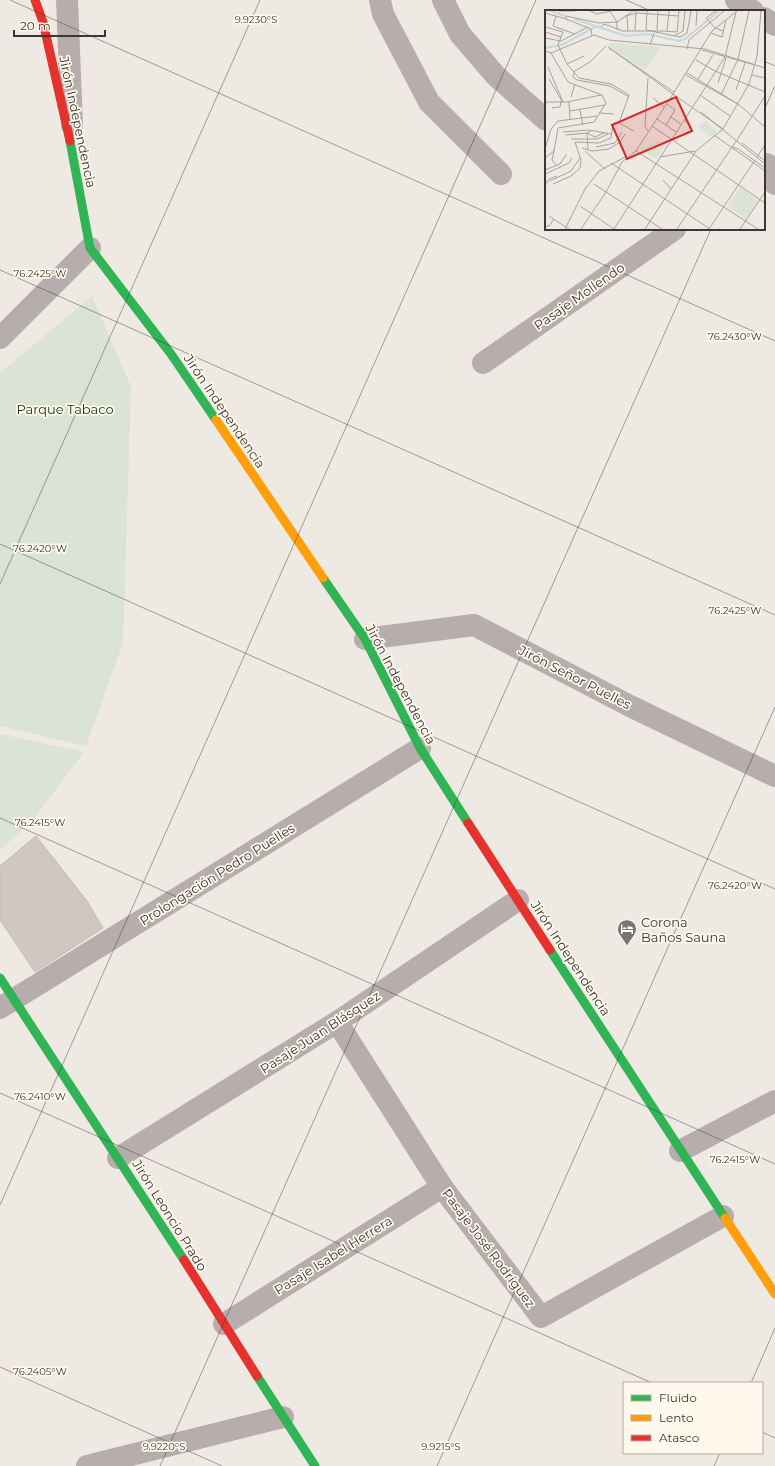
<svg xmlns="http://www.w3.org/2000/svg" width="775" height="1466" font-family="Montserrat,sans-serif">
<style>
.green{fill:#dbe4d4}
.building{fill:#d0c7c1;stroke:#c0bbb7}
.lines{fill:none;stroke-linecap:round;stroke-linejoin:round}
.street{stroke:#b8adad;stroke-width:22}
.fast{stroke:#30b455;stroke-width:9}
.slow{stroke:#ff9f0a;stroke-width:9}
.jam{stroke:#e5322d;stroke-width:9}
.ticks{fill:none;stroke:#3b3732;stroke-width:1;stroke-opacity:0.45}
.labels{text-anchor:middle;stroke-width:3.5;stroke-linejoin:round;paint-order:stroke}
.street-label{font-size:13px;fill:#3b3732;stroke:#fff8ed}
.park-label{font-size:13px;fill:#143812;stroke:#fff8ed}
.poi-label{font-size:13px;fill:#3b3732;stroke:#fff8ed;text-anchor:start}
.inset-river{fill:none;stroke:#c3d7e5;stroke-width:2}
.inset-road{fill:none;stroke:#a6a29c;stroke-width:1}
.view{fill:#d62828;fill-opacity:0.15;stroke:#d62828;stroke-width:2}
.inset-edge{fill:none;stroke:#3b3732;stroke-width:2}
.ticks-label{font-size:10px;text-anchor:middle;fill:#3b3732;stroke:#fff8ed;stroke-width:3.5;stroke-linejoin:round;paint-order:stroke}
</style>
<rect width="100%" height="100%" fill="#eee9e2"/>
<!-- green -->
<g class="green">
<polygon points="92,296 131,387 123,643 86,746 0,726 0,373"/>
<polygon points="0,734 84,752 35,817 0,850"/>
</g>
<!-- building -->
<polygon class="building" points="36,836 87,901 103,928 35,972 0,920 0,866"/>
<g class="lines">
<!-- street -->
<g class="street">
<polyline points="67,0 72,125"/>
<polyline points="380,0 383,14 429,102 501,174"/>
<polyline points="443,0 460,34 496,76 546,120"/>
<polyline points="736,0 753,11"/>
<polyline points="764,18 775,25"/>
<polyline points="767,164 775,184"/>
<polyline points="0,338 90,248"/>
<polyline points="483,363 675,229"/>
<polyline points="365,639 474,625 630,706 775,776"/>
<polyline points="0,1008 420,748"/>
<polyline points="337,1022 442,1187 541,1317 723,1216"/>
<polyline points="680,1151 775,1101"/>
<polyline points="118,1158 337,1022 518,900"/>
<polyline points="224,1324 442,1187"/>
<polyline points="87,1466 283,1417"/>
</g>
<!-- fast -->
<g class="fast">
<polyline points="70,141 90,248 171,354 216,420"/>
<polyline points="323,578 365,639 420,748 468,823"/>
<polyline points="550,950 725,1218"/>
<polyline points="0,978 184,1260"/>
<polyline points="257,1376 315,1466"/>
</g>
<!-- slow -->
<g class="slow">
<polyline points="216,420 323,578"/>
<polyline points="725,1218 775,1294"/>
</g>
<!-- jam -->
<g class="jam">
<polyline points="35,0 43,22 70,141"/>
<polyline points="468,823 550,950"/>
<polyline points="184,1260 257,1376"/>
</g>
</g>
<!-- ticks -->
<path class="ticks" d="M10 0 775 341M626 0 651 11M764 61 775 66M764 110 775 86M0 270 775 615M0 544 775 889M0 584 260 0M0 818 775 1164M0 1093 652 1383M0 1205 536 0M0 1367 222 1466M751 1383 775 1328M762 1432 775 1438M160 1466 711 229M437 1466 775 707M714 1466 720 1453"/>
<!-- icons -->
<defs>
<symbol id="hotel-pin" viewBox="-11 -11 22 30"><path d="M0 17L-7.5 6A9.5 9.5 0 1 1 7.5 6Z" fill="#7a7570" stroke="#fff8ed"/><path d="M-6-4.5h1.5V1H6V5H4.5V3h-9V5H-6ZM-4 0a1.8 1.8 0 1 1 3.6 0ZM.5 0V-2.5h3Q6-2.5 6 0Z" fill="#fff"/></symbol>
</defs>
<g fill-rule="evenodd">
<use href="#hotel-pin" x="616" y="918" width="22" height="30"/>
</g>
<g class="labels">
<!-- street labels -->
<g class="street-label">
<text transform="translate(78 122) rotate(78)" y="5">Jirón Independencia</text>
<text transform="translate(579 296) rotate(-35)" y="5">Pasaje Mollendo</text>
<text transform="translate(225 411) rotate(56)" y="5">Jirón Independencia</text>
<text transform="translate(575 677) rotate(27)" y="5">Jirón Señor Puelles</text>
<text transform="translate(401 684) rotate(62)" y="5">Jirón Independencia</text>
<text transform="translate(217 874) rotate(-32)" y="5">Prolongación Pedro Puelles</text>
<text transform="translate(571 958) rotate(57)" y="5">Jirón Independencia</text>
<text transform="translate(320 1032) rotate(-33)" y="5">Pasaje Juan Blásquez</text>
<text transform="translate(170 1215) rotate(58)" y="5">Jirón Leoncio Prado</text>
<text transform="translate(489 1248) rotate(53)" y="5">Pasaje José Rodríguez</text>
<text transform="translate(333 1255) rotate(-32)" y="5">Pasaje Isabel Herrera</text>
</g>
<!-- park labels -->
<g class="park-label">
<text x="65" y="414">Parque Tabaco</text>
</g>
<!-- poi labels -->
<g class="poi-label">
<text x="641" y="927">Corona<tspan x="641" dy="15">Baños Sauna</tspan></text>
</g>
</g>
<!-- overview -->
<g transform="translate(545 10)">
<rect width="220" height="220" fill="#eee9e2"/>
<path d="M66 33 116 37 100 60 63 36ZM161 110 172 122 165 127 153 117ZM114 131 121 134 112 148 93 140ZM195 177 213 191 201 208 182 197Z" fill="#dbe4d4"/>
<path class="inset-river" d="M6 1 20 6M29 9 81 26 103 24 134 31 140 29 174 1M0 38 17 35 50 17"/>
<path class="inset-road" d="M14 1H30M45 1 52 4 66 1M65 1 72 12V20M102 1 101 20 135 27 142 23 146 1M0 3 21 9M11 6 8 16 30 24M80 6 92 3 134 6M82 6 83 21M161 8 170 18 178 21M161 8 171 1M151 16 152 1M0 17 18 22 13 35 22 54 34 68 66 74 84 85 74 113M56 17 59 14 78 21H117M90 20 91 1M112 20 113 1M117 21 132 22 134 1M122 21 124 1M0 22 16 27M166 23 177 27 181 10M47 26 46 19 21 9V6L54 13 72 12 88 1M129 26 138 21 140 1M0 28 16 31 43 17M105 35 109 23M64 38 129 82M142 39 144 30 179 1M157 40 210 55M0 41 6 43 49 25 64 30 160 39 220 58M151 50 170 61 220 82M22 54 39 46M3 57 18 92M28 62 45 52 61 36M29 63 28 67 32 70 65 76 84 87M142 63 193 94M141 65 193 94 220 117M207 65 220 68M103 68 100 116 103 121M4 69 17 91M153 69 168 45M173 73 181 48M191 80 200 53M155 85 185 106M176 85 193 49 204 1M26 87 30 74M108 88 119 97M24 92 25 110M0 98 1 92H22L56 85M7 98 15 97 16 91M35 100 38 115M25 101 60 95M156 102 220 154M54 103 69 104M126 107 136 114M112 109 131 122M139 109 147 119M121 115 130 100 122 94M107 116 220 193M178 119 128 84 167 21 192 1M18 122 44 120 67 124M21 125 42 123 50 127 59 123M169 125 220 161M26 129H52L63 124M192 130 220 86M192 130 187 137 193 139 220 158M197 133 220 151M51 137 70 133 77 122M37 138 47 141 64 139 75 132 80 124M0 139 6 119 13 111 52 106M43 139 42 123 46 121M9 141 7 150 11 155M40 141 60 159M91 141 213 219M115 147 150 141M212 147 220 135M0 148 9 141 13 118 49 112 61 93 57 85 23 72 6 43M66 153 165 219M0 160 15 154 21 145M0 164 24 153 27 148M118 170 126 179M5 171 26 161 35 148M8 174 26 166 35 158 36 150 30 132 54 133 66 128 68 114 72 112 89 121M49 174 117 219M0 175 4 169 12 166M35 196 69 219M4 206 24 219M0 216H4L9 209M20 219 40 179 54 161 82 146M36 219 61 182 77 152 91 141 128 84 63 37M69 219 180 47 191 2M100 219 151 141 178 119 204 74 212 46 216 1M132 219 187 137M164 219 210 150M195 219 220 182"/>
<path class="view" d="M131 87 147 121 82 149 67 115Z"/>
<rect width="220" height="220" class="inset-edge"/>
</g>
<g class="ticks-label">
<text x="256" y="23">9.9230°S</text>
<text x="40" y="277">76.2425°W</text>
<text x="735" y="340">76.2430°W</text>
<text x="40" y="552">76.2420°W</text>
<text x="735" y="614">76.2425°W</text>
<text x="40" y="826">76.2415°W</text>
<text x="735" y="889">76.2420°W</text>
<text x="40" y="1100">76.2410°W</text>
<text x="735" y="1163">76.2415°W</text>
<text x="40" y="1375">76.2405°W</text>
<text x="164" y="1450">9.9220°S</text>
<text x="441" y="1450">9.9215°S</text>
</g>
<!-- legend -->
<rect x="623" y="1382" width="140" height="72" fill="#fff8ed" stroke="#b1aba2"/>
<rect x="631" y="1395" width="20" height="6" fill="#30b455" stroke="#b1aba2"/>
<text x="659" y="1402" font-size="12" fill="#3b3732">Fluido</text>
<rect x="631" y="1415" width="20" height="6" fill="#ff9f0a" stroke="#b1aba2"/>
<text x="659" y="1422" font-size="12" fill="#3b3732">Lento</text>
<rect x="631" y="1435" width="20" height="6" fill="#e5322d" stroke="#b1aba2"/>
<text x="659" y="1442" font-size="12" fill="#3b3732">Atasco</text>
<!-- scale -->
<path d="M14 30v6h91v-6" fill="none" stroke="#3b3732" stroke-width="2"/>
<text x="20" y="30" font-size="12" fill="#3b3732" stroke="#fff8ed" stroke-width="3" paint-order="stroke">20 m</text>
</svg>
